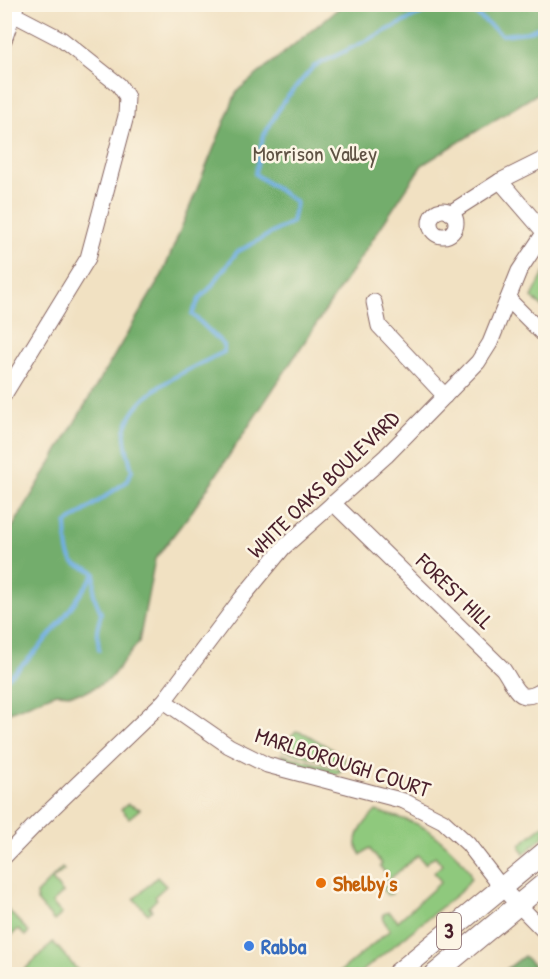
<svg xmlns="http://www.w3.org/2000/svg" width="550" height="979" font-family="'Patrick Hand',sans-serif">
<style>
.green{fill:#8fc97d;stroke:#6c7454;stroke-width:1.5}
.forest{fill:#73ad6c;stroke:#5e664c;stroke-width:1.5}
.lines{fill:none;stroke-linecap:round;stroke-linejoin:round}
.stream{stroke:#70aee3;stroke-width:4}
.minor-casing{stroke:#846360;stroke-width:17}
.major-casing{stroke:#846360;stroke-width:22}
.minor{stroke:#fff;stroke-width:15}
.major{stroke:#fff;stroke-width:20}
.food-dot{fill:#e8710a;stroke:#fcf5e5;stroke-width:2}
.shop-dot{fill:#3f7fe0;stroke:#fcf5e5;stroke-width:2}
.labels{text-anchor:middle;stroke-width:5;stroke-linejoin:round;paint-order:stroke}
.shield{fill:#fcf5e5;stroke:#7f5f63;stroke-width:1.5}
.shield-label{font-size:21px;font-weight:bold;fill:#4a1f2b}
.park-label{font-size:22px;fill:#5f5244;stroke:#fcf5e5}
.street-label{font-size:22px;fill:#4a1f2b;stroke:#fcf5e5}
.food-label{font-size:22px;font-weight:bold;fill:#c56008;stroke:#fcf5e5;text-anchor:start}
.shop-label{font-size:22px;font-weight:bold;fill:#366cbe;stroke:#fcf5e5;text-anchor:start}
</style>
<rect width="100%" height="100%" fill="#fcf5e5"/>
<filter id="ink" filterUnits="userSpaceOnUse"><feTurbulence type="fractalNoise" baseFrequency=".0167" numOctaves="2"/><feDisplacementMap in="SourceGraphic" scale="12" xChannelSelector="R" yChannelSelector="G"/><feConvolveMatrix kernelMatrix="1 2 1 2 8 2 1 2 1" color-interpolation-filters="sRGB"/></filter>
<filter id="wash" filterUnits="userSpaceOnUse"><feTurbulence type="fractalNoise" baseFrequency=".008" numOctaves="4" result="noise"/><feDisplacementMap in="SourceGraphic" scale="24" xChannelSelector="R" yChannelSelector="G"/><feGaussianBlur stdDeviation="1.35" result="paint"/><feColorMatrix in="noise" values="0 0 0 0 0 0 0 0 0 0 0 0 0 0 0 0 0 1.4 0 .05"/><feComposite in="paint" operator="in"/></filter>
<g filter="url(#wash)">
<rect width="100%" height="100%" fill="#f1e1c2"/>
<!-- green -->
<g class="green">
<polygon points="545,271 545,310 532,297"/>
<polygon points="296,731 306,734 340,754 344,758 345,767 283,750 291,736"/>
<polygon points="281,754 341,770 339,773 335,774 285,761"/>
<polygon points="128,804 140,809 129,818 121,809"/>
<path d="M376 811C391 816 408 819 421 826 435 833 471 864 471 879L460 892 359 974H337L390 930 384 921 383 914 389 912 398 921 441 882 434 872 442 865 435 856 425 864 418 855 384 884 392 894 387 895 380 885 388 877 380 866 382 864 369 848 361 855C349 839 365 822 376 811Z"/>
<polygon points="545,824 545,835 524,854 520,848 521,844"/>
<polygon points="62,868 64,870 52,880 63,893 52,903 62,914 54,921 37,901 36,894"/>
<polygon points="157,877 166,886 155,896 157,899 149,907 152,910 148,914 134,899"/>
<polygon points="5,907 29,932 25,936 18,929 5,942"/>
<polygon points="53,942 81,974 20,974"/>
</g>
<!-- forest -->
<g class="forest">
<polygon points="344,4 545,5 545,89 422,165 193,510 155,559 139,642 109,680 86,692 71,694 56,693 5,714 5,540 162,275 237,91"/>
<polygon points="524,956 544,974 500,974"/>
</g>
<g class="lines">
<!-- stream -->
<g class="stream">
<polyline points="95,574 94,596 101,613 97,630 99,650"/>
<path d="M4 681C41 652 69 611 95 573 89 568 83 568 77 565 65 559 67 535 66 524L126 482 132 471C130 461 123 440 125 431 135 390 190 369 224 352V345L192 314 200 298 210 288 237 252 292 222 296 202 255 174 263 137 283 102 313 67 430 9 467 7 502 35 528 32 546 24"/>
</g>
</g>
</g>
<g filter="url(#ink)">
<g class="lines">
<defs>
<g id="minor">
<polyline points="4,40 16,6"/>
<polyline points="500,181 544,232"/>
<circle cx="443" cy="223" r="13"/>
<polyline points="450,213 500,181 546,158"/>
<polyline points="508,299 546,337"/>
<polyline points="374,302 379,326 445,396"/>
<polyline points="4,395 88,258 126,116 127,97 119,85 61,39 13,14"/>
<path d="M333 503 503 669C517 689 518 707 546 688"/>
<polyline points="164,701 229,746 267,765 404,801 443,821 468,844 502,888 546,933"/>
<polyline points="4,857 38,822 164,701 241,599 283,548 386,456 478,362 490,343 519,271 546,230"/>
</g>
<g id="major">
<polyline points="397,974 546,851"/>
<polyline points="435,974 546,882"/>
</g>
</defs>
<!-- minor casing -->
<use href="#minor" class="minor-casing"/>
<!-- major casing -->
<use href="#major" class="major-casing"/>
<!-- minor -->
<use href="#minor" class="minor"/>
<!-- major -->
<use href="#major" class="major"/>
</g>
</g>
<!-- markers -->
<circle class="food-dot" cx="321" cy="883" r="6"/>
<circle class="shop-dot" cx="249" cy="946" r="6"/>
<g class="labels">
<!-- shield labels -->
<rect class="shield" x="437" y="913" width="24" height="36" rx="4.5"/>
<g class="shield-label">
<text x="449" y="938">3</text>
</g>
<!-- park labels -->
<g class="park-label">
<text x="315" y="161">Morrison Valley</text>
</g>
<!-- street labels -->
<g class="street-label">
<text transform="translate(323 484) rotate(-44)" y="8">WHITE OAKS BOULEVARD</text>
<text transform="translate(455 591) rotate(44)" y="8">FOREST HILL</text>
<text transform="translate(343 762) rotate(18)" y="8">MARLBOROUGH COURT</text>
</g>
<!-- food labels -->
<g class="food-label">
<text x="333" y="891">Shelby's</text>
</g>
<!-- shop labels -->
<g class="shop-label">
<text x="261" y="954">Rabba</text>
</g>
</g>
<!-- margin -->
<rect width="550" height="979" fill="none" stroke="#fcf5e5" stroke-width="24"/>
</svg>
